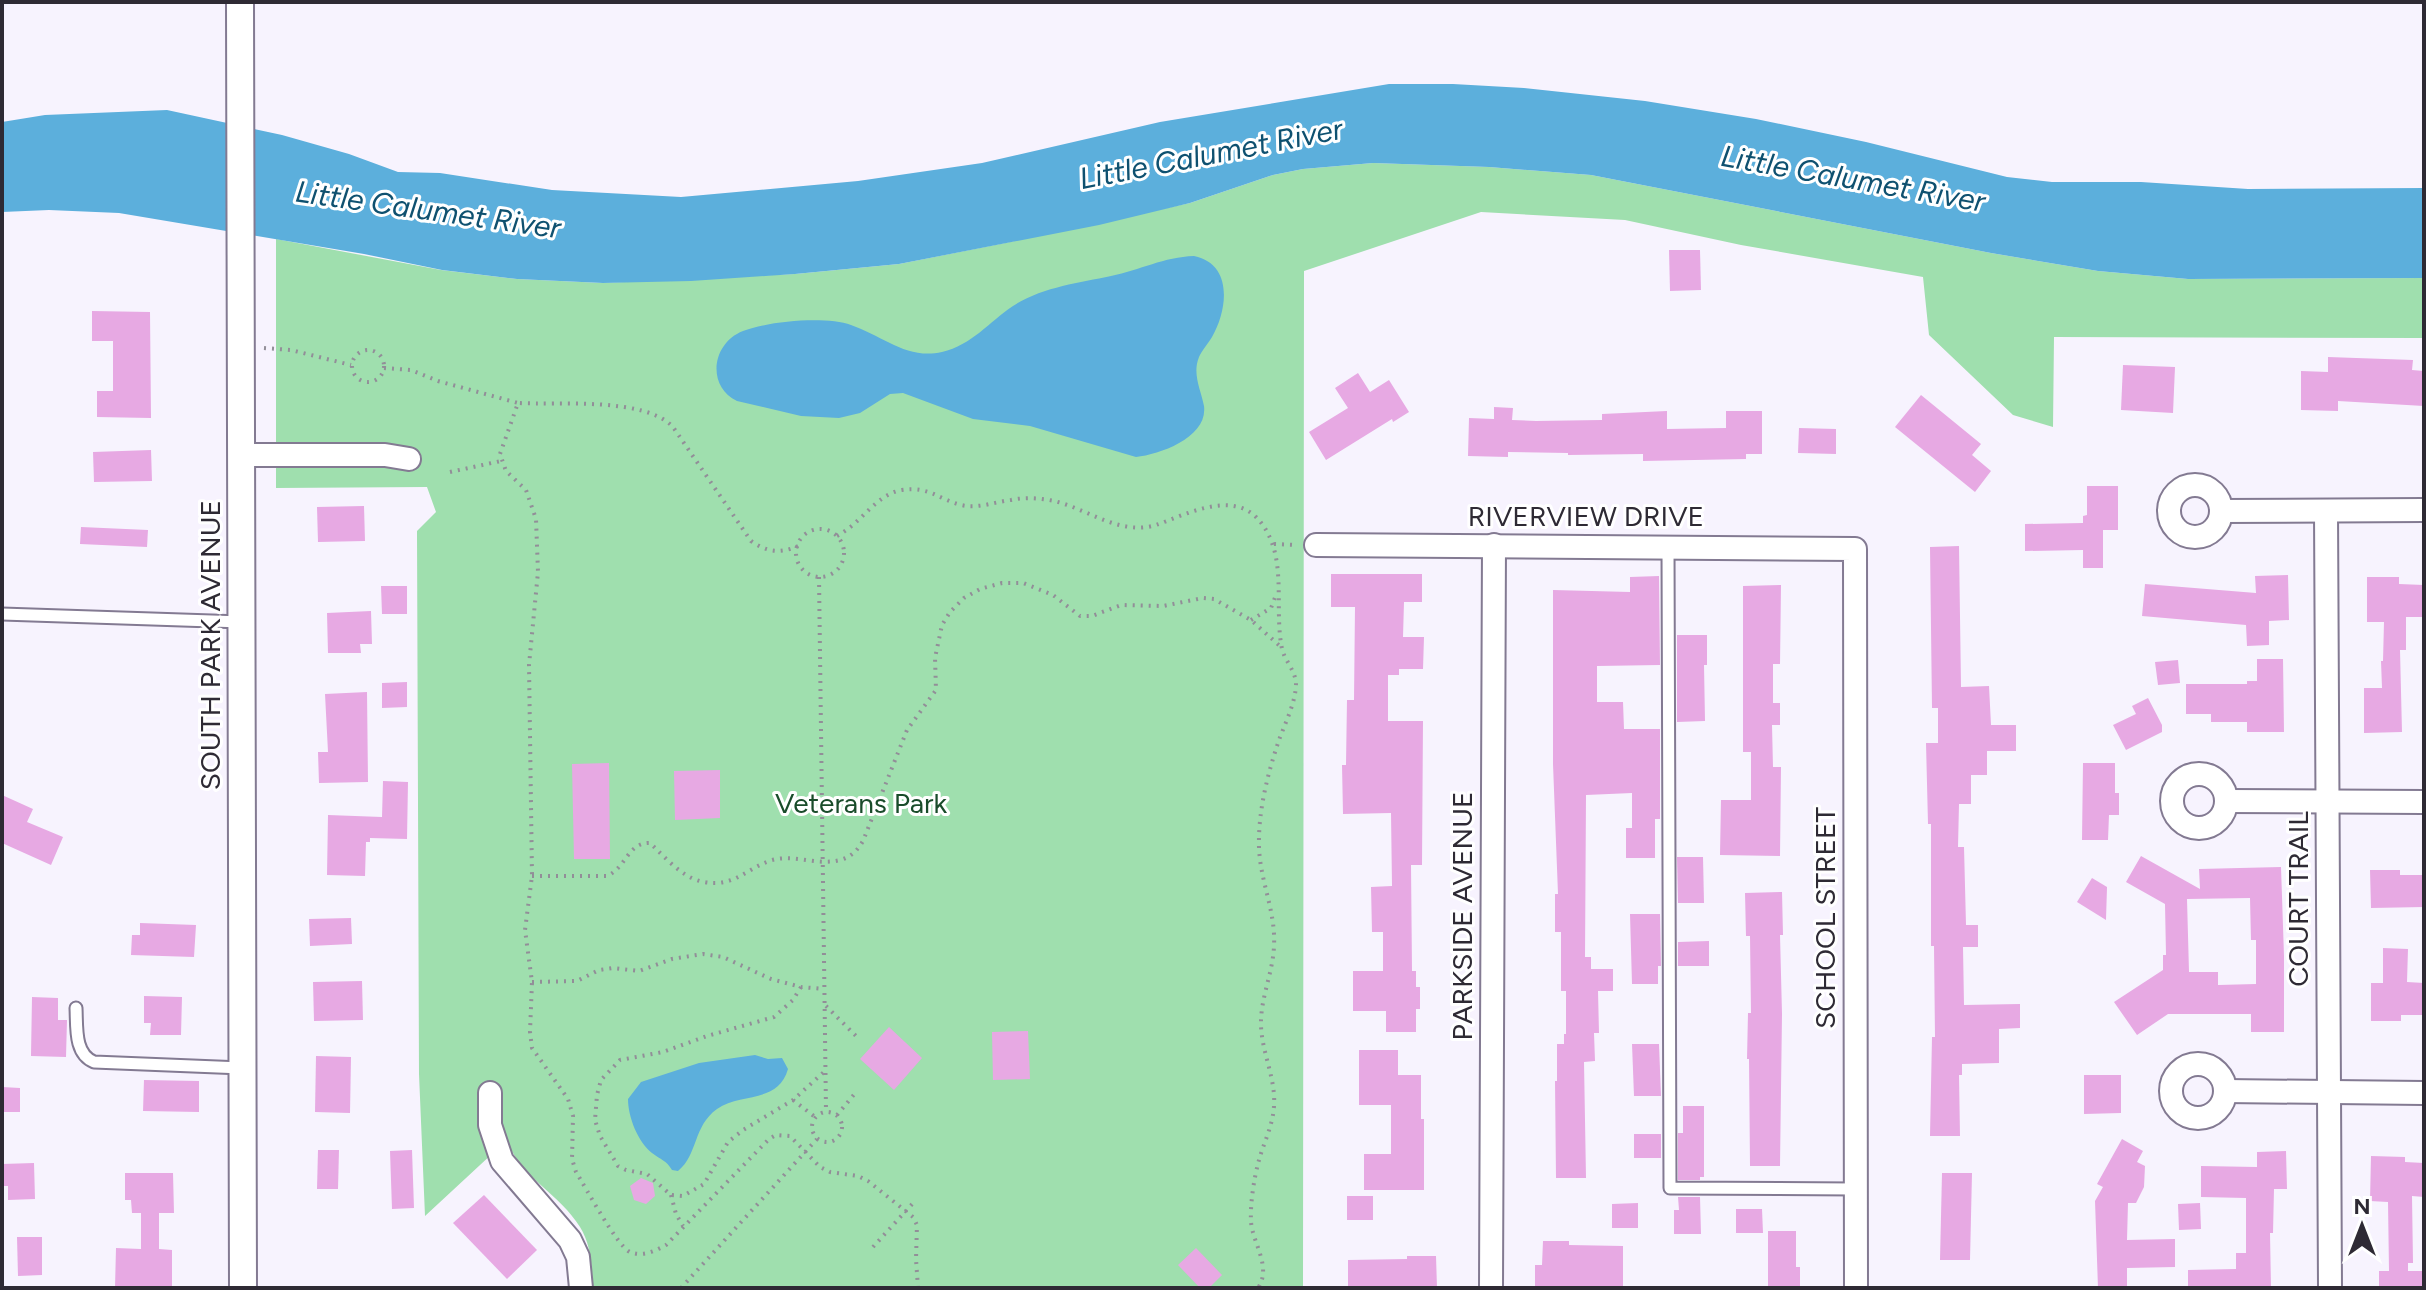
<svg xmlns="http://www.w3.org/2000/svg" width="2426" height="1290" font-family="Figtree,sans-serif">
<style>
.green{fill:#9fdfae}
.water{fill:#5cafdc}
.building{fill:#e7a9e3;fill-rule:evenodd}
.lines{fill:none;stroke-linecap:round;stroke-linejoin:round}
.service-casing{stroke:#837a92;stroke-width:15}
.minor-casing{stroke:#837a92;stroke-width:26}
.tertiary-casing{stroke:#837a92;stroke-width:30}
.path{stroke:#928e98;stroke-width:4;stroke-dasharray:2 6;stroke-linecap:butt}
.service{stroke:#fff;stroke-width:11}
.minor{stroke:#fff;stroke-width:22}
.tertiary{stroke:#fff;stroke-width:26}
.labels{text-anchor:middle;stroke-width:6;stroke-linejoin:round;paint-order:stroke}
.street-label{font-size:28px;fill:#2e2a34;stroke:#fff}
.park-label{font-size:28px;fill:#194c2a;stroke:#fff}
.water-label{font-size:30px;font-style:italic;fill:#0f5170;stroke:#fff}
</style>
<rect width="100%" height="100%" fill="#f7f3fe"/>
<!-- green -->
<path class="green" d="M1373 163 1489 167 1591 175 1991 253 2098 271 2188 279 2424 278V338L2054 337 2053 427 2013 415 1929 335 1923 277 1741 245 1625 220 1481 212 1304 271 1303 1288H593C592 1268 591 1244 580 1227 560 1194 520 1177 507 1140L425 1216 419 1074 417 531 436 512 427 487 276 488V239L441 270 517 279 603 283 795 274 899 264 1005 243 1190 203 1273 175 1303 169Z"/>
<!-- water -->
<g class="water">
<polygon points="1389,84 1453,84 1524,88 1645,101 1756,119 1866,142 2007,177 2052,182 2141,182 2248,189 2424,188 2424,278 2188,279 2098,271 1991,253 1591,175 1489,167 1373,163 1303,169 1273,175 1190,203 1099,225 899,264 795,274 691,281 603,283 517,279 442,270 364,254 119,213 49,210 2,212 2,122 45,115 167,110 282,135 349,154 398,172 440,173 552,190 681,197 858,181 982,163 1160,122"/>
<path d="M1194 256C1233 264 1228 309 1212 337 1208 344 1202 350 1199 357 1192 374 1201 390 1204 406 1208 437 1161 454 1136 457L1030 426 973 419 903 393 890 394 860 413 839 418 801 416 737 401C706 386 712 343 743 331 769 321 826 316 851 325 883 336 907 360 942 352 972 345 989 322 1013 306 1042 287 1079 283 1111 276 1140 270 1164 257 1194 256Z"/>
<path d="M755 1055 768 1059 782 1058 788 1069C778 1104 741 1092 717 1109 693 1126 698 1155 678 1171L672 1170C666 1160 661 1160 652 1153 638 1142 628 1117 628 1099L641 1082 699 1063Z"/>
</g>
<!-- building -->
<g class="building">
<polygon points="1669,250 1700,250 1701,290 1670,291"/>
<polygon points="92,311 150,312 151,418 97,417 97,391 113,391 113,341 92,341"/>
<polygon points="2328,357 2413,360 2412,370 2424,371 2424,406 2338,401 2338,411 2301,410 2301,371 2328,372"/>
<polygon points="2123,365 2175,367 2173,413 2121,410"/>
<polygon points="1358,373 1370,392 1389,380 1409,412 1393,422 1392,419 1326,460 1309,432 1348,408 1335,388"/>
<polygon points="1921,395 1981,444 1972,455 1991,471 1975,492 1895,427"/>
<polygon points="1494,407 1513,408 1512,420 1536,421 1602,420 1602,414 1667,411 1667,429 1726,428 1726,411 1762,411 1762,454 1746,454 1746,459 1643,461 1643,454 1568,455 1568,453 1508,452 1508,457 1468,456 1469,418 1494,419"/>
<polygon points="1799,428 1836,429 1836,454 1798,453"/>
<polygon points="151,450 152,481 94,482 93,452"/>
<polygon points="2087,486 2118,486 2118,530 2103,530 2103,568 2083,568 2083,550 2025,551 2025,524 2083,523 2083,516 2087,515"/>
<polygon points="364,506 365,541 318,542 317,507"/>
<polygon points="81,527 148,530 147,547 80,544"/>
<polygon points="1959,546 1961,687 1989,686 1991,725 2016,725 2016,751 1987,751 1987,775 1971,775 1971,804 1959,804 1958,847 1964,847 1966,925 1978,925 1978,947 1963,947 1964,1005 2020,1004 2020,1028 1999,1029 1999,1063 1962,1064 1962,1075 1959,1075 1960,1136 1930,1136 1932,1037 1935,1037 1934,946 1931,946 1931,824 1928,824 1926,743 1938,743 1938,708 1932,708 1930,547"/>
<polygon points="1331,574 1422,574 1422,602 1404,602 1403,637 1424,637 1423,669 1399,669 1399,675 1388,675 1388,721 1423,721 1422,865 1411,865 1412,971 1416,971 1416,987 1420,987 1420,1009 1416,1009 1416,1032 1386,1032 1386,1011 1353,1011 1353,971 1383,971 1383,932 1372,932 1371,887 1392,886 1391,813 1343,814 1342,765 1346,765 1347,700 1354,700 1355,607 1331,607"/>
<polygon points="2288,575 2289,620 2269,621 2269,645 2247,646 2246,625 2142,616 2145,584 2256,593 2255,576"/>
<polygon points="1659,576 1660,665 1597,666 1597,702 1623,702 1624,729 1660,729 1660,819 1655,819 1655,858 1626,858 1626,828 1632,828 1632,793 1586,795 1585,957 1591,957 1591,969 1613,969 1613,991 1598,991 1599,1033 1594,1033 1595,1061 1584,1062 1586,1178 1556,1178 1555,1081 1557,1081 1557,1044 1564,1044 1564,1034 1566,1034 1566,991 1561,991 1561,932 1555,932 1555,894 1558,894 1553,764 1553,590 1630,592 1630,577"/>
<polygon points="2367,577 2399,577 2399,584 2424,585 2424,617 2406,617 2406,650 2400,650 2402,732 2364,733 2364,688 2382,688 2381,661 2383,661 2384,622 2367,622"/>
<polygon points="1781,585 1780,664 1773,664 1773,703 1780,703 1780,725 1772,725 1773,767 1781,767 1780,856 1720,855 1721,800 1751,800 1751,752 1743,752 1743,586"/>
<polygon points="381,586 407,586 407,614 382,614"/>
<polygon points="371,611 372,644 360,644 361,653 328,653 327,613"/>
<polygon points="1677,635 1707,635 1707,665 1704,665 1705,721 1677,722"/>
<polygon points="2257,659 2283,659 2284,732 2247,732 2247,722 2211,722 2211,714 2186,714 2186,684 2247,684 2247,681 2257,681"/>
<polygon points="2178,660 2180,683 2158,685 2155,662"/>
<polygon points="407,682 407,707 382,708 382,683"/>
<polygon points="367,692 368,782 319,783 318,752 328,752 325,694"/>
<polygon points="2148,698 2162,725 2162,732 2126,750 2113,725 2136,714 2132,706"/>
<polygon points="609,763 610,859 574,859 572,764"/>
<polygon points="2083,763 2115,763 2115,793 2119,793 2119,815 2109,815 2108,840 2082,840"/>
<polygon points="720,770 720,818 675,820 674,771"/>
<polygon points="383,781 408,782 407,839 370,838 370,842 366,842 365,876 327,875 328,815 382,817"/>
<polygon points="2,795 33,809 27,822 63,837 51,865 2,843"/>
<path d="M2141 856 2200 889 2199 869 2281 867 2284 956V1032H2251V1014H2168L2137 1035 2114 1002 2163 970V955H2166L2165 904 2126 882ZM2250 898 2251 940H2256V984L2218 985V972H2189L2187 899Z"/>
<polygon points="1677,857 1703,857 1704,903 1678,903"/>
<polygon points="2370,870 2400,870 2400,875 2424,875 2424,907 2371,908"/>
<polygon points="2092,878 2107,887 2106,920 2077,902"/>
<polygon points="1782,892 1783,935 1780,935 1782,1014 1780,1166 1750,1166 1749,1059 1747,1059 1748,1013 1751,1013 1750,936 1746,936 1745,893"/>
<polygon points="1630,914 1660,914 1661,966 1658,966 1658,984 1632,984"/>
<polygon points="351,918 352,944 310,946 309,919"/>
<polygon points="140,923 196,925 194,957 131,955 132,935 140,935"/>
<polygon points="1709,941 1709,966 1678,966 1678,942"/>
<polygon points="2383,948 2408,949 2407,982 2424,983 2424,1015 2401,1015 2401,1021 2371,1021 2371,983 2383,983"/>
<polygon points="362,981 363,1020 314,1021 313,982"/>
<polygon points="144,996 182,997 181,1035 150,1035 151,1023 144,1023"/>
<polygon points="32,997 58,998 58,1020 67,1020 66,1057 31,1056"/>
<polygon points="889,1027 922,1058 894,1090 860,1059"/>
<polygon points="1028,1031 1030,1079 993,1080 992,1032"/>
<polygon points="1632,1044 1659,1044 1661,1096 1634,1096"/>
<polygon points="1359,1050 1398,1050 1398,1075 1421,1075 1421,1119 1424,1119 1424,1190 1364,1190 1364,1154 1391,1154 1391,1105 1359,1105"/>
<polygon points="316,1056 351,1057 350,1113 315,1112"/>
<polygon points="2084,1075 2121,1075 2121,1113 2084,1114"/>
<polygon points="144,1080 199,1081 199,1112 143,1111"/>
<polygon points="2,1087 20,1088 20,1112 2,1112"/>
<polygon points="1683,1106 1704,1106 1704,1177 1700,1177 1700,1180 1678,1180 1678,1133 1683,1133"/>
<rect x="1634" y="1134" width="27" height="24"/>
<polygon points="2122,1139 2143,1151 2137,1162 2145,1166 2144,1187 2136,1203 2128,1203 2127,1240 2175,1239 2175,1267 2127,1268 2127,1288 2098,1288 2095,1201 2103,1187 2097,1184"/>
<polygon points="318,1150 339,1150 338,1189 317,1189"/>
<polygon points="412,1150 414,1208 392,1209 390,1151"/>
<polygon points="2286,1151 2287,1189 2274,1189 2273,1233 2270,1233 2271,1288 2188,1288 2188,1270 2236,1269 2236,1253 2246,1253 2246,1198 2201,1197 2201,1166 2257,1167 2257,1152"/>
<polygon points="2371,1156 2405,1157 2405,1162 2424,1163 2424,1197 2412,1196 2413,1263 2408,1263 2408,1271 2424,1271 2424,1288 2379,1288 2379,1271 2389,1271 2388,1202 2370,1201"/>
<polygon points="34,1163 35,1199 8,1200 8,1186 2,1186 2,1164"/>
<polygon points="125,1173 173,1173 174,1213 159,1213 159,1249 172,1250 172,1288 115,1288 116,1248 141,1249 141,1213 132,1213 131,1200 125,1200"/>
<polygon points="1942,1173 1972,1173 1970,1260 1940,1260"/>
<polygon points="641,1178 653,1183 655,1196 646,1204 634,1200 630,1186"/>
<polygon points="484,1195 537,1250 507,1279 453,1223"/>
<rect x="1347" y="1196" width="26" height="24"/>
<polygon points="1678,1197 1700,1197 1701,1234 1674,1234 1674,1210 1679,1210"/>
<polygon points="1638,1203 1638,1228 1612,1228 1612,1204"/>
<polygon points="2200,1203 2201,1229 2179,1230 2178,1204"/>
<polygon points="1736,1209 1762,1209 1763,1233 1736,1233"/>
<polygon points="1768,1231 1796,1231 1796,1267 1800,1267 1800,1288 1768,1288"/>
<polygon points="17,1237 42,1237 42,1275 18,1276"/>
<polygon points="1543,1241 1569,1241 1569,1245 1623,1246 1623,1288 1535,1288 1535,1265 1542,1265"/>
<polygon points="1196,1248 1222,1275 1209,1288 1200,1288 1178,1265"/>
<polygon points="1407,1256 1436,1256 1437,1288 1348,1288 1348,1260 1407,1259"/>
</g>
<g class="lines">
<defs>
<g id="service">
<polyline points="1668,547 1670,1188 1855,1189"/>
<polyline points="2,614 242,622"/>
<path d="M76 1008C77 1027 74 1054 94 1062L242 1068"/>
</g>
<g id="minor">
<polyline points="242,455 385,455 409,459"/>
<circle cx="2195" cy="511" r="26"/>
<polyline points="2221,511 2424,510"/>
<polyline points="2326,511 2330,1288"/>
<polyline points="1316,545 1855,549 1856,1288"/>
<circle cx="2199" cy="801" r="27"/>
<polyline points="2226,801 2424,802"/>
<circle cx="2198" cy="1091" r="27"/>
<polyline points="2225,1091 2424,1093"/>
<polyline points="490,1093 490,1125 502,1161 570,1240 578,1257 581,1288"/>
<polyline points="1491,1288 1494,545"/>
</g>
<polyline id="tertiary" points="240,2 243,1288"/>
</defs>
<!-- service casing -->
<use href="#service" class="service-casing"/>
<!-- minor casing -->
<use href="#minor" class="minor-casing"/>
<!-- tertiary casing -->
<use href="#tertiary" class="tertiary-casing"/>
<!-- path -->
<g class="path">
<polyline points="264,348 291,350 351,365"/>
<circle cx="368" cy="366" r="16"/>
<polyline points="384,368 411,370 438,381 518,403"/>
<polyline points="450,472 501,461"/>
<circle cx="820" cy="553" r="24"/>
<path d="M837 536C862 523 876 494 902 490 929 486 938 499 961 505 978 509 994 502 1011 500 1025 497 1040 498 1054 501 1088 509 1120 536 1156 525 1185 515 1229 491 1256 517 1290 552 1273 605 1282 649 1285 661 1295 670 1296 683 1296 703 1284 725 1278 743 1267 776 1258 813 1259 847 1260 881 1276 912 1274 946 1273 973 1260 999 1261 1026 1262 1053 1276 1079 1274 1106 1273 1125 1264 1142 1259 1160 1254 1178 1250 1204 1251 1222 1253 1244 1272 1267 1258 1288"/>
<polyline points="1274,544 1296,545"/>
<path d="M798 546C780 554 767 552 751 541L673 427C645 397 559 405 518 403L500 454 506 471 526 490 536 519 538 572 529 665 532 876 525 930 532 982 530 1032 532 1048 568 1099 573 1116 572 1159 576 1172C586 1188 617 1246 630 1252 643 1257 655 1251 666 1245L769 1139 776 1135 790 1136 820 1167 830 1172 858 1176 868 1181 913 1217 917 1225 916 1259 918 1288"/>
<polyline points="819,577 826,1111"/>
<polyline points="1251,620 1271,608 1276,595"/>
<path d="M532 876H607C626 868 628 842 650 843 666 858 682 878 704 882 733 888 747 868 772 860 794 854 818 866 840 860 851 857 857 851 863 841L907 730 936 690 935 658 942 625 950 612 964 598 980 589 1002 583H1023L1053 595 1080 616H1092L1121 605 1163 606 1203 598 1214 599 1251 620 1281 647"/>
<polyline points="532,982 577,981 599,970 613,968 639,971 672,959 703,954 723,957 771,979 801,987 824,989"/>
<polyline points="801,987 793,1000 774,1017 707,1036 663,1052 620,1060 601,1080 597,1095 595,1120 600,1136 618,1166 626,1170 647,1174 671,1195 683,1196 704,1184 728,1142 743,1130 793,1100 825,1071"/>
<polyline points="826,1006 859,1039"/>
<polyline points="793,1100 815,1117"/>
<circle cx="827" cy="1127" r="15"/>
<polyline points="837,1115 857,1091"/>
<polyline points="671,1195 676,1214 683,1226"/>
<polyline points="873,1247 914,1202"/>
<polyline points="681,1288 817,1139"/>
</g>
<!-- service -->
<use href="#service" class="service"/>
<!-- minor -->
<use href="#minor" class="minor"/>
<!-- tertiary -->
<use href="#tertiary" class="tertiary"/>
</g>
<g class="labels">
<!-- street labels -->
<g class="street-label">
<text x="1586" y="526">RIVERVIEW DRIVE</text>
<text transform="translate(210 645) rotate(-90)" y="10">SOUTH PARK AVENUE</text>
<text transform="translate(2298 899) rotate(-90)" y="10">COURT TRAIL</text>
<text transform="translate(1462 916) rotate(-90)" y="10">PARKSIDE AVENUE</text>
<text transform="translate(1825 918) rotate(-90)" y="10">SCHOOL STREET</text>
</g>
<!-- park labels -->
<g class="park-label">
<text x="861" y="813">Veterans Park</text>
</g>
<!-- water labels -->
<g class="water-label">
<text transform="translate(1211 154) rotate(-11)" y="10">Little Calumet River</text>
<text transform="translate(1853 179) rotate(10)" y="10">Little Calumet River</text>
<text transform="translate(428 210) rotate(8)" y="10">Little Calumet River</text>
</g>
</g>
<!-- border -->
<rect width="2426" height="1290" fill="none" stroke="#2e2a34" stroke-width="8"/>
<!-- north arrow -->
<g transform="translate(2362 1226)" stroke="#ffffff" stroke-width="6" paint-order="stroke">
<path d="M0-6L14 30L0 20L-14 30Z" fill="#2e2a34"/>
<text y="-12" font-size="22" font-weight="bold" text-anchor="middle" fill="#2e2a34">N</text>
</g>
</svg>
